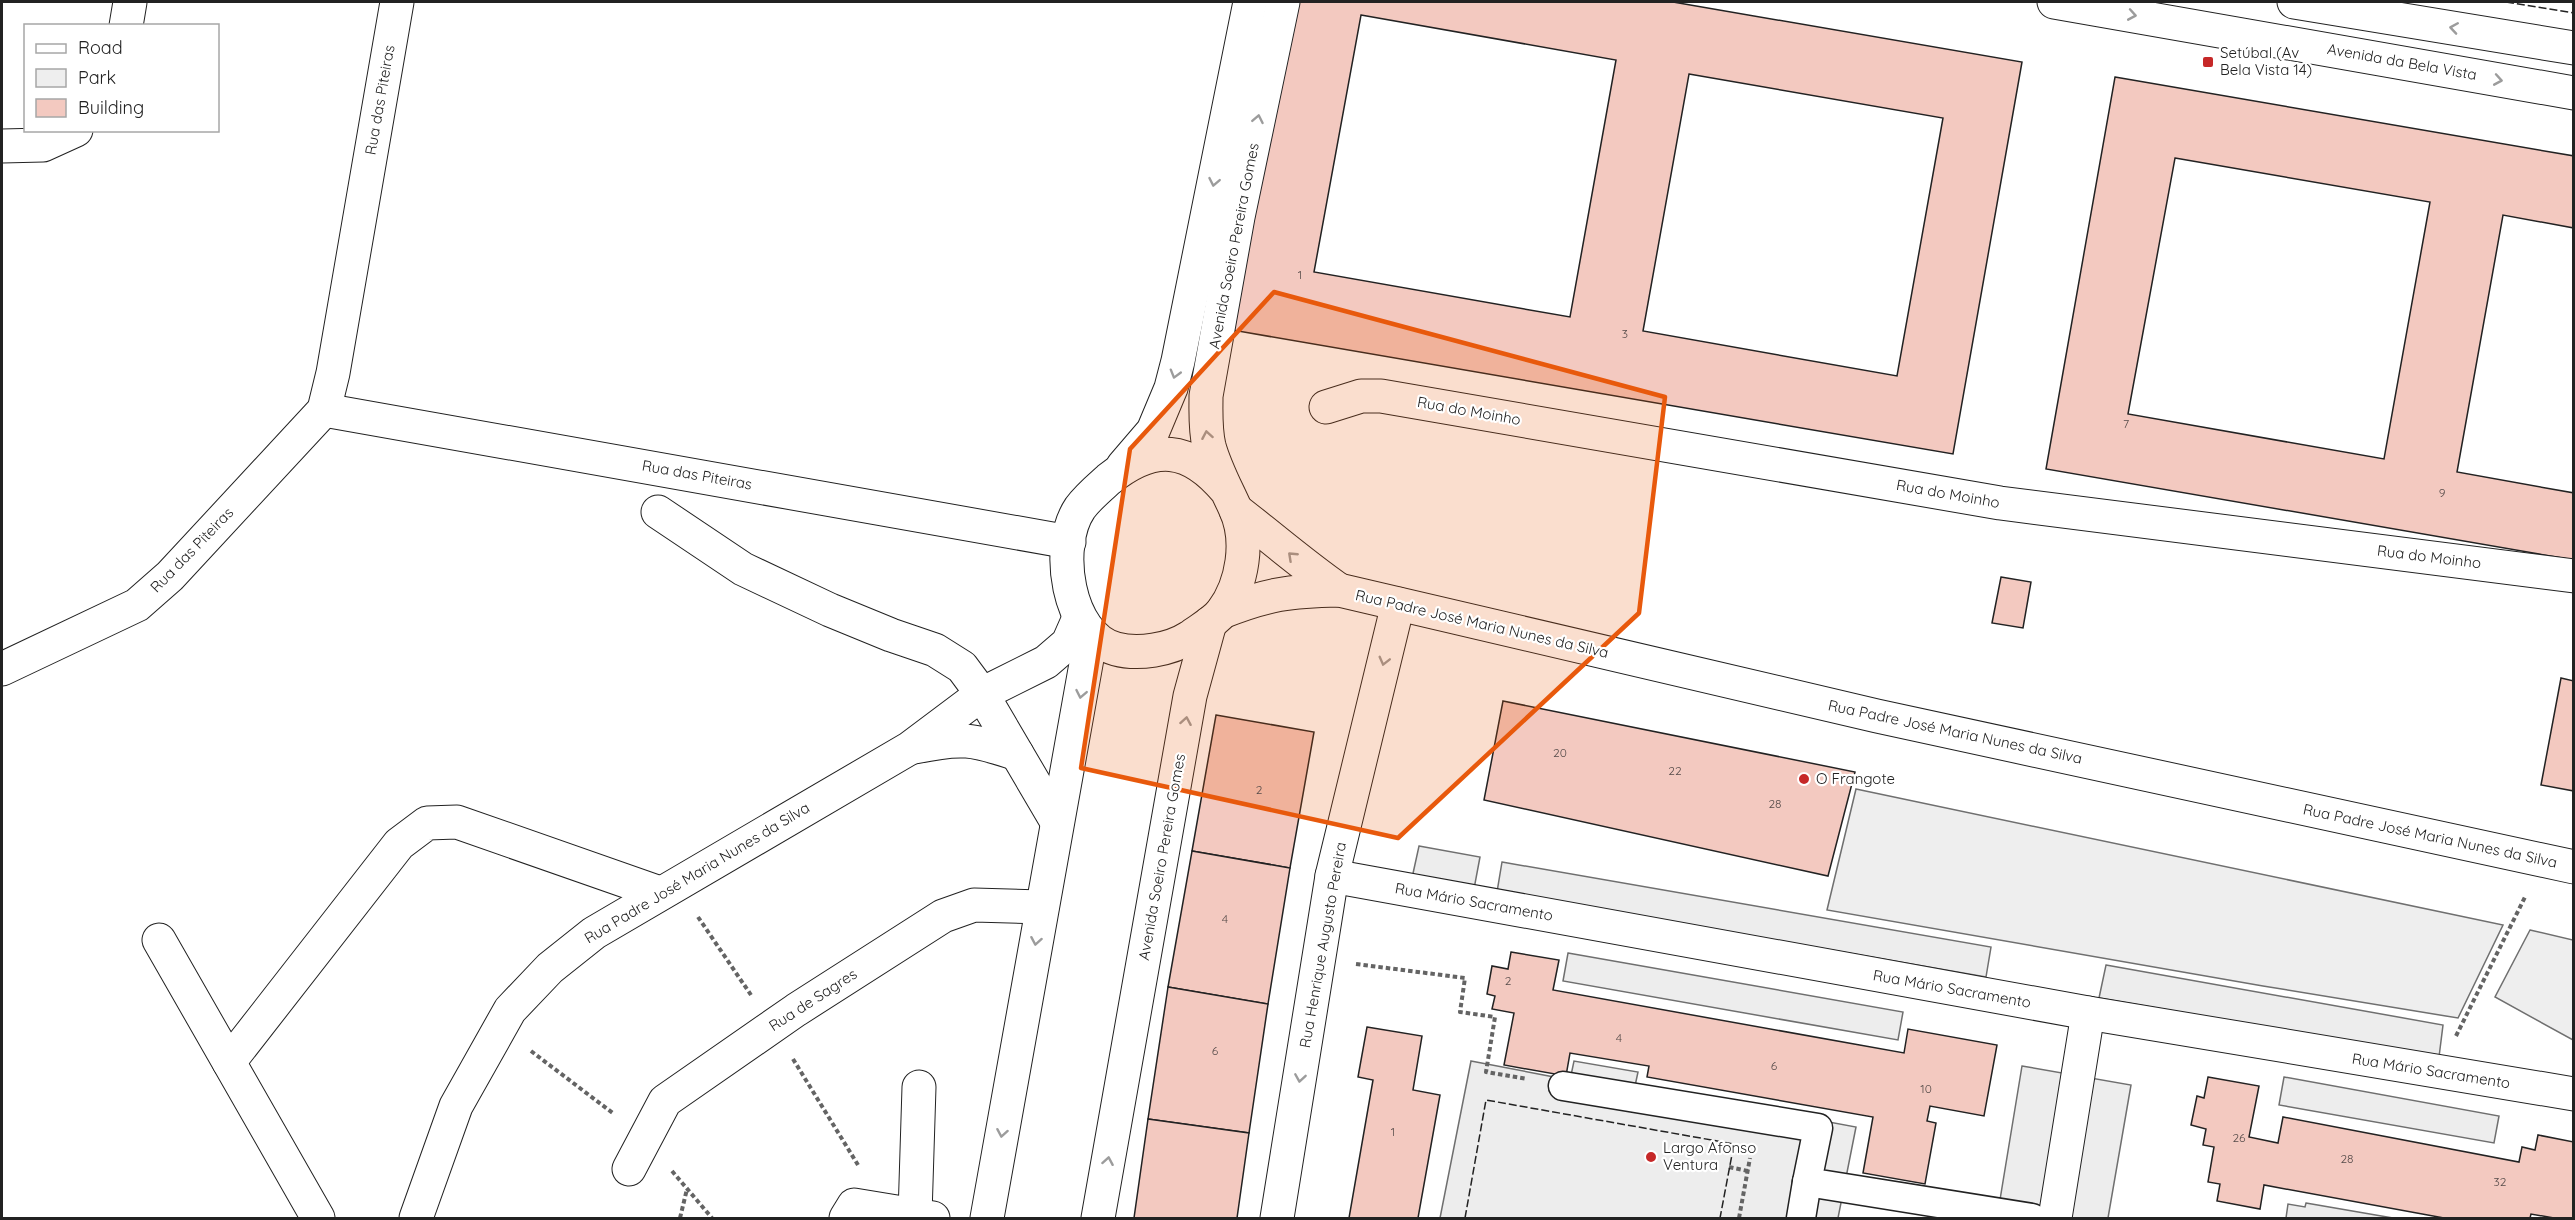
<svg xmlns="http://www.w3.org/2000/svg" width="2575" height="1220" font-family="Quicksand,sans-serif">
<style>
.green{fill:#eee;stroke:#6f6f6f;stroke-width:1.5}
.parking{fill:#ededed;stroke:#6f6f6f;stroke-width:1.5}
.building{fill:#f3c9c0;stroke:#222;stroke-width:1.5;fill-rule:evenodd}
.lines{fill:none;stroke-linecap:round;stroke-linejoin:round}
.pedestrian-casing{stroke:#222;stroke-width:31}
.minor-casing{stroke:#222;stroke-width:35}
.path{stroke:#646464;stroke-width:4;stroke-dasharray:4.5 3;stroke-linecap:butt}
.pedestrian{stroke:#fff;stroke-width:28}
.minor{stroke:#fff;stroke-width:33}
.fence{stroke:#222;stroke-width:1.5;stroke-dasharray:8 3;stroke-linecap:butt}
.oneway{stroke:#9c9c9c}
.marked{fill:#e8590c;fill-opacity:0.2;stroke:#e8590c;stroke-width:4.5;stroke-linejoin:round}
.poi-dot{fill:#c62828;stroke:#fff;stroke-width:2}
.labels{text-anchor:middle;stroke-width:4.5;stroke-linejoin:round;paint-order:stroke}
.number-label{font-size:12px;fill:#564c4a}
.poi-label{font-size:15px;fill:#222;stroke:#fff;text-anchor:start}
.street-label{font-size:15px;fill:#222;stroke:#fff}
</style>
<rect width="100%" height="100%" fill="#fff"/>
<!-- green -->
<g class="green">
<polygon points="1856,789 2503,925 2458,1018 2263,986 1827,910"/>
<polygon points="2530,930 2573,940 2573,1040 2495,997"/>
</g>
<!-- parking -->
<g class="parking">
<polygon points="1419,846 1480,857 1474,889 1412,878"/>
<polygon points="1502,862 1991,947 1986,977 1497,892"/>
<polygon points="1568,953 1903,1012 1898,1040 1563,981"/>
<polygon points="2106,965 2443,1025 2439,1057 2099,998"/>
<polygon points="1471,1061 1570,1080 1574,1061 1638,1072 1635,1086 1856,1127 1838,1218 1440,1218"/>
<polygon points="2022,1066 2131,1085 2108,1218 1997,1218"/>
<polygon points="2284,1077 2499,1116 2494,1143 2279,1105"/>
<polygon points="2306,1203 2393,1218 2286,1218 2288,1204 2305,1207"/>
</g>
<!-- building -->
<g class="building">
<path d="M1289 2H1673L2022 62 1953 454 1232 330ZM1361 15 1616 60 1570 317 1314 272ZM1689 74 1943 118 1897 376 1643 331Z"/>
<path d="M2115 77 2574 156V228L2503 215 2457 472 2574 493V560L2046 469ZM2175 158 2430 202 2384 459 2128 414Z"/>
<polygon points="2001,577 2031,582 2023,628 1992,623"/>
<polygon points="2561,678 2574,681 2574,791 2541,785"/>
<polygon points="1503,701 1855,772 1828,876 1484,800"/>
<polygon points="1216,715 1314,732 1290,868 1192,851"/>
<polygon points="1192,851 1290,868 1268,1004 1168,987"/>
<polygon points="1511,952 1559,960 1553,990 1904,1053 1908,1029 1997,1045 1984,1116 1930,1106 1927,1121 1936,1123 1925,1184 1863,1173 1873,1117 1647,1077 1649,1066 1570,1053 1566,1076 1504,1065 1514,1013 1492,1009 1495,996 1487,994 1492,966 1508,969"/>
<polygon points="1168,987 1268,1004 1249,1133 1148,1119"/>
<polygon points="1367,1027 1422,1036 1413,1090 1440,1095 1418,1218 1349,1218 1373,1080 1358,1077"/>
<polygon points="2208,1077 2259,1086 2249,1137 2278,1143 2283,1117 2519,1162 2522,1147 2535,1150 2538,1135 2574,1142 2574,1218 2554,1218 2531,1214 2530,1218 2444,1218 2264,1185 2260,1209 2217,1201 2220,1184 2208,1182 2214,1147 2203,1145 2206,1129 2191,1125 2197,1096 2204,1098"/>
<polygon points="1148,1119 1249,1133 1237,1218 1134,1218"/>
</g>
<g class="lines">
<defs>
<g id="pedestrian">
<polyline points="1563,1086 1818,1128 1807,1182 2032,1218"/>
<polyline points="1801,1218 1807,1182"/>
</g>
<g id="minor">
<polyline points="2054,2 2574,93"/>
<polyline points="2294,2 2574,48"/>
<polyline points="126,26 130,2"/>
<polyline points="2,146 43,145 76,130"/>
<polyline points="1326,407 1361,396 1381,396 2000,503 2574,576"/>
<polyline points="324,410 1069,542"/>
<polyline points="1123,466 1153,431 1171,388 1178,361 1250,2"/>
<path d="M1226 490C1189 446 1154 443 1109 479 1099 488 1088 497 1080 508 1054 546 1067 636 1116 649 1138 655 1170 650 1190 637 1201 629 1214 622 1222 612 1243 584 1250 540 1235 508 1226 488 1215 468 1209 446 1205 429 1206 413 1206 396L1238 217 1283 2"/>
<path d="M1236 510C1271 537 1303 565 1339 590"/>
<polyline points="658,512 743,569 830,610 891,635 935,650 962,667 982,694 1057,822"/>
<path d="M1222 612C1267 594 1290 591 1339 590L1877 716 2574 867"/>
<polyline points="2,669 137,605 170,576 324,410 333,373 397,2"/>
<path d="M915 747C961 737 973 739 1017 754"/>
<polyline points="1332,876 2088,1013 2574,1094"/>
<polyline points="159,940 318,1218"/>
<polyline points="229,1062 399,844 427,823 457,822 660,893"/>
<polyline points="629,1169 665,1101 796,1010 943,916 974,905 1042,907"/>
<polyline points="915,1215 919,1087"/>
<polyline points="416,1218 456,1106 510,1010 550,968 594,933 910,748 982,694 1046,662 1068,643 1079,618"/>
<polyline points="846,1218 854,1205 933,1218"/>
<polyline points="987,1218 1091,636"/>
<polyline points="1098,1218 1190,696 1210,623"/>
<polyline points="1277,1218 1332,876 1398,604"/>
<polyline points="2055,1218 2088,1013"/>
</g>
</defs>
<!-- pedestrian casing -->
<use href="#pedestrian" class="pedestrian-casing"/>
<!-- minor casing -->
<use href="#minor" class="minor-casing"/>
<!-- path -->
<g class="path">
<polyline points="698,917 751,995"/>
<polyline points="1356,964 1465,978 1460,1012 1495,1017 1486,1072 1527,1079"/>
<polyline points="2456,1036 2526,895"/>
<polyline points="531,1051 614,1114"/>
<polyline points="793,1059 858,1165"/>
<polyline points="1729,1167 1748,1171"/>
<polyline points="672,1171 712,1218"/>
<polyline points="680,1218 687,1189"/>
<polyline points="1739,1218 1750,1158"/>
</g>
<!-- pedestrian -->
<use href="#pedestrian" class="pedestrian"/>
<!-- minor -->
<use href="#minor" class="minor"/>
<!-- fence -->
<g class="fence">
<polyline points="2506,2 2574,13"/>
<polyline points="1465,1218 1486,1100 1734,1144 1720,1218"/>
</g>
</g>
<!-- one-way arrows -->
<defs><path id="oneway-chevron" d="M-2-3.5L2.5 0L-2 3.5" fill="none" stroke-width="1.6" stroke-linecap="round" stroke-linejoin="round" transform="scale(1.5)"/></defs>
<g class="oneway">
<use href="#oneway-chevron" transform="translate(2132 15) rotate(10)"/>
<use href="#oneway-chevron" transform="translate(2454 28) rotate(-171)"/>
<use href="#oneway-chevron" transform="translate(2498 80) rotate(10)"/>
<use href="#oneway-chevron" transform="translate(1258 119) rotate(-79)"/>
<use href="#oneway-chevron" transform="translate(1214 182) rotate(101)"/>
<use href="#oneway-chevron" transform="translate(1175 374) rotate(106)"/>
<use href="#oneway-chevron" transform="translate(1207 435) rotate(-100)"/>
<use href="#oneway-chevron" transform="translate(1292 556) rotate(-137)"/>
<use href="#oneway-chevron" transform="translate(1384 661) rotate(104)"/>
<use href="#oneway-chevron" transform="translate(1081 694) rotate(101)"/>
<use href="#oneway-chevron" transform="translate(1186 721) rotate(-80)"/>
<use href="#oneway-chevron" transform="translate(1036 941) rotate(100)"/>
<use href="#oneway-chevron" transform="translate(1300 1078) rotate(99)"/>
<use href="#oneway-chevron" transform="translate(1002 1133) rotate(100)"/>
<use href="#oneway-chevron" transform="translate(1108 1161) rotate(-80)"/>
</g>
<!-- marked area -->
<path class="marked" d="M1274 292 1665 397 1639 613 1398 838 1081 768 1130 449Z"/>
<!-- markers -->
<g class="poi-dot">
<rect x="2202" y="56" width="12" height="12" rx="3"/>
<circle cx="1804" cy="779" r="6"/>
<circle cx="1651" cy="1157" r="6"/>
</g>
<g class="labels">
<!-- number labels -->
<g class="number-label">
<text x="1300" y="279">1</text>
<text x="1625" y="338">3</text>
<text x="2126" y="428">7</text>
<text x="2442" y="497">9</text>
<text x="1560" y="757">20</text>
<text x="1675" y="775">22</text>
<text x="1259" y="794">2</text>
<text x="1775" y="808">28</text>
<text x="1225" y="923">4</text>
<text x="1508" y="985">2</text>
<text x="1619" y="1042">4</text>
<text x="1215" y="1055">6</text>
<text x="1774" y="1070">6</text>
<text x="1926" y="1093">10</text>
<text x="1393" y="1136">1</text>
<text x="2239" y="1142">26</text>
<text x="2347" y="1163">28</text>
<text x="2500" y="1186">32</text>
</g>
<!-- poi labels -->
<g class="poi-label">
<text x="2220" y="58">Setúbal (Av<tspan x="2220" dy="17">Bela Vista 14)</tspan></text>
<text x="1816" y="784">O Frangote</text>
<text x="1663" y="1153">Largo Afonso<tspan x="1663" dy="17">Ventura</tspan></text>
</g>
<!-- street labels -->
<g class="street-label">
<text transform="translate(2402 62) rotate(10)" y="5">Avenida da Bela Vista</text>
<text transform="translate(380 100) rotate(-80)" y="5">Rua das Piteiras</text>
<text transform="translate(1234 246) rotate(-79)" y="5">Avenida Soeiro Pereira Gomes</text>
<text transform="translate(1469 411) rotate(10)" y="5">Rua do Moinho</text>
<text transform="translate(697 475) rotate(10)" y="5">Rua das Piteiras</text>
<text transform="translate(1948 494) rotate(10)" y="5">Rua do Moinho</text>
<text transform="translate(192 550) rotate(-46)" y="5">Rua das Piteiras</text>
<text transform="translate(2429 557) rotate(7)" y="5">Rua do Moinho</text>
<text transform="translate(1482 624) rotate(13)" y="5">Rua Padre José Maria Nunes da Silva</text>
<text transform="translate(1955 732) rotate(12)" y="5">Rua Padre José Maria Nunes da Silva</text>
<text transform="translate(2430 836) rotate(12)" y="5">Rua Padre José Maria Nunes da Silva</text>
<text transform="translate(1162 857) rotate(-80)" y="5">Avenida Soeiro Pereira Gomes</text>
<text transform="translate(697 873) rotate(-31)" y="5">Rua Padre José Maria Nunes da Silva</text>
<text transform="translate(1474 902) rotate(10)" y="5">Rua Mário Sacramento</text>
<text transform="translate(1323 945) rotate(-80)" y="5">Rua Henrique Augusto Pereira</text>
<text transform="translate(1952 989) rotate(10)" y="5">Rua Mário Sacramento</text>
<text transform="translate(813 1000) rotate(-33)" y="5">Rua de Sagres</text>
<text transform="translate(2431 1071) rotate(9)" y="5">Rua Mário Sacramento</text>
</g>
</g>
<!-- border -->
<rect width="2575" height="1220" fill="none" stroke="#222222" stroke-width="6"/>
<!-- legend -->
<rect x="24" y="24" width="195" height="108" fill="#ffffff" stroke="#a7a7a7" stroke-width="1.5"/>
<rect x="36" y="44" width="30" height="9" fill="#ffffff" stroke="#a7a7a7" stroke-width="1.5"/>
<text x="78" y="54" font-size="18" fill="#222222">Road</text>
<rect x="36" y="69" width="30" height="18" fill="#eeeeee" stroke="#a7a7a7" stroke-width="1.5"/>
<text x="78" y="84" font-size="18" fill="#222222">Park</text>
<rect x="36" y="99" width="30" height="18" fill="#f3c9c0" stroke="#a7a7a7" stroke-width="1.5"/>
<text x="78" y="114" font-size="18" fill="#222222">Building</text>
</svg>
